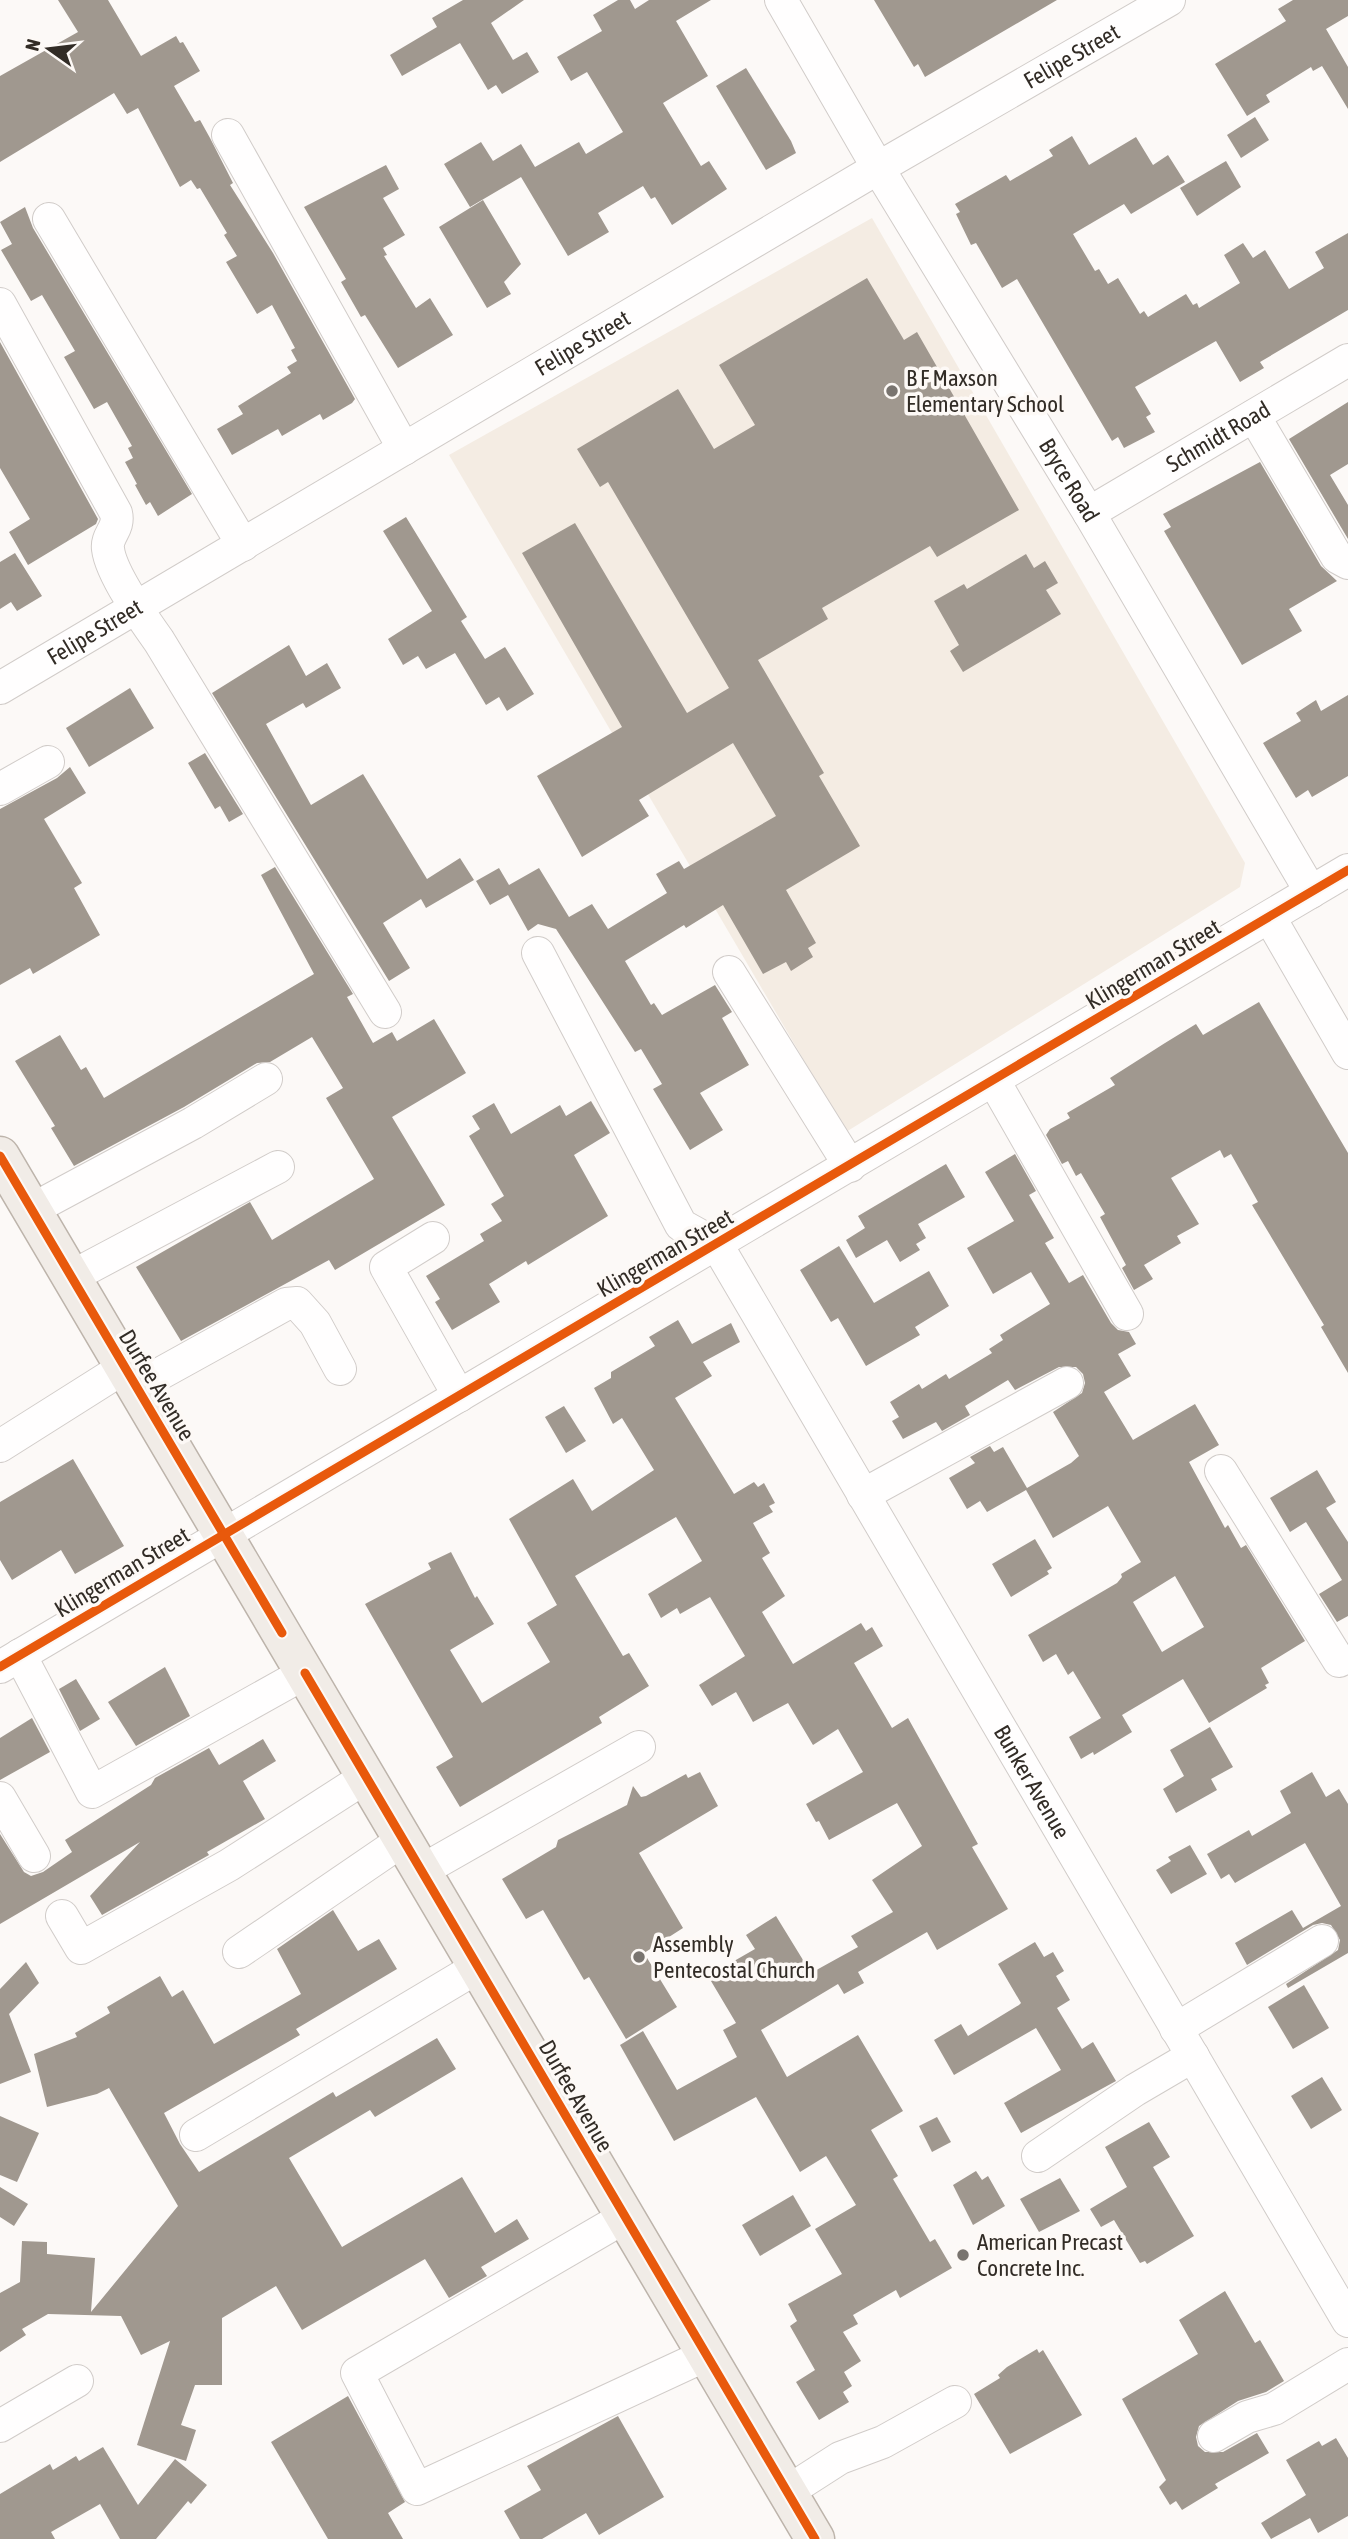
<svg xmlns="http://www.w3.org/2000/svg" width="1348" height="2539" font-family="'Asap Condensed',sans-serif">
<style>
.built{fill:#f4ece3}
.building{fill:#a0988f;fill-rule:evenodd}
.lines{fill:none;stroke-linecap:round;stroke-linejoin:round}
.minor-casing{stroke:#d1ccc9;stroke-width:34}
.major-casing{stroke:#bdb4ab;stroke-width:41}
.minor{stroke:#fffefe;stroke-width:32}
.major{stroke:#f1ece7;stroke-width:38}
.cycleway-casing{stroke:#fdf9f6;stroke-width:13}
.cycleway{stroke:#e8590c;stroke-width:9}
.poi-dot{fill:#79746f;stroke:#fdf9f6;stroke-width:2.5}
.labels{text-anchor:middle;stroke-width:7;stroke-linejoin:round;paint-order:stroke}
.street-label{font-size:23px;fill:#322c26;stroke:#fdf9f6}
.poi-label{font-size:23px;fill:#322c26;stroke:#fdf9f6;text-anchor:start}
</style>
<rect width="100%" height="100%" fill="#fcf9f7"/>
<!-- built -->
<polygon class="built" points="872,218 1245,863 1240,887 846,1132 449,455"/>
<!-- building -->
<g class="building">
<polygon points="58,0 108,0 141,56 176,36 180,43 183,42 200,71 174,86 195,122 200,120 210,138 233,183 230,185 273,253 355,399 352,403 323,420 320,414 282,436 278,429 232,455 217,429 243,414 238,406 291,373 287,367 297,361 291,350 295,348 272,305 257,314 226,262 237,256 224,235 227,233 200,188 197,189 191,180 180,187 138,108 127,114 114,93 0,162 0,76 78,32"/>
<polygon points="463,0 524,0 491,23 513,60 527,52 539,72 502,94 496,85 488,90 460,43 402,76 390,55 437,27 432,18"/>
<polygon points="618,0 630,0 635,9 649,0 711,0 676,21 708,76 663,103 701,166 709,161 727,189 672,225 655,197 651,199 643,186 598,213 609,232 568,256 521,177 470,207 444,164 481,142 493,161 521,144 535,167 579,142 586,154 623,132 587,72 571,81 557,57 602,31 593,15"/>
<polygon points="874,0 1057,0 925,77 918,64 914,67"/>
<polygon points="1293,0 1348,0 1348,16 1326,29 1348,67 1348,109 1322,66 1313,71 1311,67 1266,95 1270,102 1247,116 1215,64 1286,21 1278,9"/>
<polygon points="746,68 791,141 796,153 766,170 716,86"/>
<polygon points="1255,117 1269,140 1241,158 1227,135"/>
<polygon points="1072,136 1089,165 1136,137 1153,165 1168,155 1185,182 1131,214 1124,204 1073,234 1095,271 1099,269 1108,284 1118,278 1140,314 1144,311 1148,317 1186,294 1193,305 1197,303 1199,308 1240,283 1224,255 1243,243 1253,258 1265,250 1289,289 1324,268 1315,252 1348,233 1348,310 1260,362 1264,368 1240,382 1216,341 1135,387 1151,414 1146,417 1155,432 1124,448 1118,437 1112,441 1017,279 1002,288 976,243 971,245 956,214 960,212 955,204 1006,175 1010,181 1053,156 1049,150"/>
<polygon points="1226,161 1241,187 1197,216 1180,188"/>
<polygon points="386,165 399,189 383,198 405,235 383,248 387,255 384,256 416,308 430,298 453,335 398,368 365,315 361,317 341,282 346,279 304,207"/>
<polygon points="483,200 521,264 504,282 511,294 487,308 439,227"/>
<polygon points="25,207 33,228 192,494 158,516 150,502 146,505 135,485 137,484 125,462 133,458 128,448 132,446 107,402 94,409 64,357 75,351 42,295 31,301 1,250 12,244 0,222"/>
<polygon points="867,278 904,340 917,332 1019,510 937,557 930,546 822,608 828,619 758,660 824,773 819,776 860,846 786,890 816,943 808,948 813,957 791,971 786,962 763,974 723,905 686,928 684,925 625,961 651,1005 654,1003 662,1015 715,985 732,1012 722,1018 749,1065 700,1093 723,1130 690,1150 653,1089 662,1084 641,1049 635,1052 556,929 538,924 528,931 508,895 490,905 476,881 499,868 509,885 539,868 569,917 592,904 608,929 667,893 656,874 679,861 684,869 776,816 733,743 639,800 649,816 582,857 537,776 622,727 522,553 575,523 687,713 729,688 608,482 600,487 577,449 678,389 714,449 755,425 719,365"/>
<polygon points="0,342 98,519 96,524 28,565 9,532 30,519 0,468"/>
<polygon points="1348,402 1348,464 1330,475 1348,505 1348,539 1289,439"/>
<polygon points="1260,462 1321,566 1337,581 1289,609 1302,631 1242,665 1164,531 1171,527 1163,514"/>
<polygon points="406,517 467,617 461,621 485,659 505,647 534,694 507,711 499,697 486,705 455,653 426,669 418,656 403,665 402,663 388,639 432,611 383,531"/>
<polygon points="15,553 42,596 17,611 11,602 0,609 0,562"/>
<polygon points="1026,554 1034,568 1045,561 1058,583 1046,590 1061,614 963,672 950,651 959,645 934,601 964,584 967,589"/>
<polygon points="289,645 306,676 327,663 341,688 306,708 303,703 266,724 311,805 363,774 427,879 460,858 474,880 426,908 421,899 383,923 410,968 389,981 212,693"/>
<polygon points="130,688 154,728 89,767 66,728"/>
<polygon points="1348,695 1348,776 1312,797 1308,790 1296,798 1263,743 1301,721 1296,713 1316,700 1321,711"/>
<polygon points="205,753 243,814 229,822 220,806 215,809 188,763"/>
<polygon points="70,767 86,793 44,819 82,883 74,888 100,935 33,974 30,968 0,985 0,809 57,778"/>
<polygon points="275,867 353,994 347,997 373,1043 392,1032 397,1041 434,1019 466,1073 392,1117 445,1205 335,1270 329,1260 181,1341 136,1267 250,1202 272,1240 374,1179 326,1098 343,1088 312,1037 270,1062 257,1063 184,1107 74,1166 51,1128 55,1126 15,1061 60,1035 81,1070 86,1067 104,1098 314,974 261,875"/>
<polygon points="1259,1002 1348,1153 1348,1373 1321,1327 1324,1325 1252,1205 1258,1202 1231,1154 1224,1158 1220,1150 1171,1178 1199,1224 1177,1236 1181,1243 1144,1265 1153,1279 1134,1290 1122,1268 1126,1265 1100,1217 1105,1214 1081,1173 1076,1176 1068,1161 1062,1164 1046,1135 1050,1129 1070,1118 1067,1113 1115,1085 1110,1078 1165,1043 1196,1024 1203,1035"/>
<polygon points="591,1101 610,1133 574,1155 608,1216 528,1265 526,1261 489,1284 500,1302 452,1330 435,1302 440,1299 426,1276 484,1241 480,1234 502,1221 491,1204 504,1196 469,1136 480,1129 472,1116 494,1103 511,1134 560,1105 566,1116"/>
<path d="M1015 1154 1036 1191 1029 1195 1054 1238 1045 1243 1069 1283 1083 1275 1111 1323 1118 1330 1129 1332 1136 1344 1118 1354 1131 1376 1104 1392 1133 1440 1195 1404 1219 1445 1189 1462 1225 1528 1228 1525 1241 1548 1246 1545 1305 1641 1261 1668 1269 1683 1265 1685 1267 1688 1209 1723 1183 1679 1122 1715 1132 1732 1094 1755 1093 1752 1081 1759 1069 1737 1101 1718 1073 1671 1068 1675 1056 1654 1043 1662 1028 1635 1117 1583 1122 1577 1121 1574 1141 1562 1108 1506 1053 1538 1026 1490 987 1512 980 1501 967 1509 949 1478 975 1463 970 1457 990 1446 994 1452 1003 1447 1027 1488 1071 1463 1079 1456 1053 1412 1082 1393 1085 1383 1083 1374 1076 1367H1059L1015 1390 1008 1380 965 1406 970 1415 942 1431 936 1422 903 1439 892 1421 899 1417 890 1402 919 1384 922 1389 946 1374 949 1379 992 1353 989 1349 1003 1340 1000 1335 1050 1304 1031 1272 993 1294 967 1248 1014 1221 985 1172ZM1175 1576 1204 1627 1162 1652 1133 1602Z"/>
<polygon points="946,1164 965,1197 918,1224 926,1238 916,1244 920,1250 900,1262 887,1240 856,1258 846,1240 865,1228 858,1216"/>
<polygon points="839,1246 874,1303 929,1271 949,1306 915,1327 920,1335 866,1366 838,1318 831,1322 800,1270"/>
<polygon points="678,1320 692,1344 731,1323 740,1342 703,1362 712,1376 675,1398 734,1494 754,1482 758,1487 764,1483 775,1503 769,1506 773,1512 753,1523 770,1553 762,1558 785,1596 762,1612 793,1664 861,1623 866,1631 872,1627 883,1646 854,1663 892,1728 908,1718 978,1844 972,1847 1008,1909 937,1950 927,1932 858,1972 864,1983 844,1994 838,1984 761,2030 787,2077 858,2035 903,2111 871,2130 898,2176 893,2179 930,2242 935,2239 952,2268 900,2298 896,2290 853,2315 858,2324 843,2332 861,2361 844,2372 852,2386 843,2392 849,2402 819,2420 796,2382 815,2370 790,2326 797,2321 788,2304 842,2274 815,2229 856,2205 826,2156 800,2172 756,2097 674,2141 620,2045 643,2031 677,2090 737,2057 723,2030 736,2023 708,1976 755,1949 746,1935 776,1916 811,1973 858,1947 851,1936 893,1912 872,1880 922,1846 897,1803 829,1840 819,1821 816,1822 806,1804 863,1772 838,1729 813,1745 788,1703 753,1722 736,1692 712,1706 699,1685 745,1656 710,1597 680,1614 677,1608 661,1618 648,1594 702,1561 676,1517 575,1576 623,1656 629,1653 649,1686 599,1717 602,1723 460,1807 436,1767 453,1757 365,1604 431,1569 428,1563 451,1552 475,1598 477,1596 494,1624 450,1650 482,1703 550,1662 527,1623 557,1605 509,1519 573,1479 592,1511 654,1470 622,1418 613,1424 594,1388 611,1378 611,1372 655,1346 649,1337"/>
<polygon points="564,1406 586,1441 566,1453 545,1417"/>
<polygon points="73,1459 124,1546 75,1574 61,1550 12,1580 0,1560 0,1502"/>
<polygon points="1317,1470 1336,1502 1326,1508 1348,1542 1348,1616 1337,1622 1319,1594 1342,1580 1306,1522 1290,1532 1270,1498"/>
<polygon points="1035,1539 1052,1568 1047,1571 1049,1574 1011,1597 992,1564"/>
<polygon points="165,1667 190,1716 136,1746 108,1702"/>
<polygon points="76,1679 100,1719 80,1731 59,1689"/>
<polygon points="32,1718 50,1752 0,1780 0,1738"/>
<polygon points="1210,1727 1233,1767 1211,1779 1217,1790 1176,1813 1163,1789 1184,1776 1170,1750"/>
<polygon points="263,1739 276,1761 243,1781 265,1819 207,1852 209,1855 102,1915 90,1896 140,1842 0,1924 0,1834 24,1872 31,1876 43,1872 72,1852 65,1840 151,1785 155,1778 209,1748 219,1765"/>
<polygon points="700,1772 718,1806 639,1853 683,1928 644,1953 677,2007 626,2039 589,1977 584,1980 543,1910 526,1919 502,1879 556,1847 558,1840 627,1805 633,1786 641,1797 646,1796 686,1774 688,1778"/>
<polygon points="1312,1772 1326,1797 1339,1789 1348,1804 1348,1953 1288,1988 1286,1984 1338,1950 1340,1940 1331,1925 1322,1923 1313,1925 1247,1965 1235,1943 1292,1910 1303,1928 1341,1906 1305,1843 1235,1883 1229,1874 1221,1879 1207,1854 1249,1830 1252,1836 1291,1813 1280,1791"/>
<polygon points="1190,1845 1207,1874 1171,1894 1156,1870 1171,1861 1168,1857"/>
<polygon points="333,1910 358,1951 379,1939 397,1969 296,2029 300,2035 164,2113 180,2144 199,2172 333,2092 336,2097 437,2038 456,2069 375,2117 370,2110 289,2158 342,2247 462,2177 495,2233 517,2219 529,2239 481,2267 487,2276 449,2298 425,2259 302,2330 276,2286 222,2318 222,2385 195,2385 181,2425 196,2430 186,2461 137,2445 170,2341 141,2355 121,2316 48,2314 22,2329 26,2335 0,2352 0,2293 20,2282 22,2241 47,2242 47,2254 95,2258 91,2312 178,2206 109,2088 97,2094 47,2107 34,2054 77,2037 75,2033 110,2013 107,2007 160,1976 172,1997 183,1990 214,2044 301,1994 277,1949"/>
<polygon points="1035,1942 1044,1957 1053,1952 1064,1971 1056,1976 1070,2000 1057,2008 1082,2049 1093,2042 1116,2081 1021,2133 1004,2103 1061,2070 1036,2028 954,2075 934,2040 961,2024 968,2036 1019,2005 1021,2003 998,1964"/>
<polygon points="26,1962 39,1983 9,2014 31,2072 0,2084 0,1989"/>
<polygon points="1304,1985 1329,2028 1293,2049 1268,2007"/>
<polygon points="1322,2077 1342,2110 1311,2129 1291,2096"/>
<polygon points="0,2116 39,2133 17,2182 0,2175"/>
<polygon points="937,2117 951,2142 932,2152 919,2126"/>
<polygon points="1149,2122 1170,2157 1153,2167 1194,2236 1147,2264 1145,2261 1140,2263 1114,2220 1101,2227 1090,2209 1127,2187 1105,2147"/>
<polygon points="976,2171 982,2180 988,2176 1005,2206 973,2225 953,2185"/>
<polygon points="1060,2178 1080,2211 1039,2232 1020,2199"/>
<polygon points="0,2187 28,2204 14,2226 0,2217"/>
<polygon points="793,2195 811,2226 760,2256 742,2225"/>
<polygon points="1225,2291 1255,2343 1260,2340 1284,2381 1266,2392 1238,2401 1199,2426 1196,2437 1198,2446 1205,2452 1223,2452 1257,2433 1269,2453 1215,2484 1218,2488 1182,2510 1176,2501 1170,2505 1159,2487 1166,2480 1122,2399 1198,2354 1179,2320"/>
<polygon points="1037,2349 1039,2353 1043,2350 1082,2415 1010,2454 974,2394 1000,2378 998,2375 1007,2367"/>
<polygon points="348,2396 405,2502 388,2513 403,2539 328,2539 271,2442"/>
<polygon points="618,2416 664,2497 599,2535 586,2513 542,2539 520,2539 504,2511 541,2490 527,2466"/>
<polygon points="1336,2438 1348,2458 1348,2516 1318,2533 1310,2518 1271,2539 1261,2523 1306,2495 1286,2460 1319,2441 1322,2446"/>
<polygon points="103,2447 138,2505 175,2459 207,2485 191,2504 188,2501 156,2539 120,2539 100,2504 51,2532 55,2539 0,2539 0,2494 50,2464 53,2470 76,2456 79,2461"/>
</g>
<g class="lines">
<defs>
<g id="minor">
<path id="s1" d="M781 0 878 168 1089 513 1311 892"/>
<polyline points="228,135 404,449"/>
<polyline points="49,219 243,545"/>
<path d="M0 304 116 513C120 529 106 535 108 549 111 574 144 620 159 641L385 1012"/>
<polyline points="1254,416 1337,557 1348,563"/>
<path id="s2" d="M1089 513 1348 360"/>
<path id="s3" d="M0 688 878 168 1169 0"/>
<polyline points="0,789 48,762"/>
<polyline points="1270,918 1348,1053"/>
<path id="s4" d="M538 953 681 1225 717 1245 1348 2321"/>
<polyline points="729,972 850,1166"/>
<polyline points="994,1081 1127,1314"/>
<polyline points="31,1210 193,1123 266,1079"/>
<polyline points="433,1238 386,1267 459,1396"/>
<polyline points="71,1277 278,1167"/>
<polyline points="136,1387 286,1304 297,1303 315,1323 340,1369"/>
<polyline points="0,1446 125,1367"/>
<polyline points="1221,1471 1339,1661"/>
<polyline points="863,1495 1067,1383"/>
<polyline points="20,1655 92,1792 305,1673"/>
<polyline points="0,1667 1348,870"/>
<polyline points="0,1798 34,1856"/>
<polyline points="421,1871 639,1747"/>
<polyline points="62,1916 81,1948 229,1865 366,1777"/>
<polyline points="239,1952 403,1840"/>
<polyline points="1176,2029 1322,1941"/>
<polyline points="196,2135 478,1967"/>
<polyline points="1038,2156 1135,2090 1193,2056"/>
<polyline points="625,2217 357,2373 417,2489 706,2355"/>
<polyline points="0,2426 77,2381"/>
<polyline points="1214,2436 1247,2417 1274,2409 1348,2364"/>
<polyline points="787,2492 840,2458 883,2442 955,2402"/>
</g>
<polyline id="major" points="0,1156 815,2539"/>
</defs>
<!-- minor casing -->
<use href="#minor" class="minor-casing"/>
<!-- major casing -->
<use href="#major" class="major-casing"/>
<!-- minor -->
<use href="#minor" class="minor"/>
<!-- major -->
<use href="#major" class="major"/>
<defs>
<g id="cycleway">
<polyline points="0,1156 282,1633"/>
<polyline points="0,1667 1348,870"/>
<polyline points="305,1673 815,2539"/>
</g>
</defs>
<!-- cycleway casing -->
<use href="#cycleway" class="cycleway-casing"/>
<!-- cycleway -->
<use href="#cycleway" class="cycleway"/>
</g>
<!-- markers -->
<g class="poi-dot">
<circle cx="892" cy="391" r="7"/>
<circle cx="639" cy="1957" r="7"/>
<circle cx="963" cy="2255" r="7"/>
</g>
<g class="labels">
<!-- street labels -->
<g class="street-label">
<text dy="8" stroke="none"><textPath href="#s3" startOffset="1244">Felipe Street</textPath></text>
<text dy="8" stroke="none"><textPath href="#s3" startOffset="677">Felipe Street</textPath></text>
<text dy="8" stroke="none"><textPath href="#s2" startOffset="150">Schmidt Road</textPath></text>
<text dy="8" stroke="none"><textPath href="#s1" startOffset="560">Bryce Road</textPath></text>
<text dy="8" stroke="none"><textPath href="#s3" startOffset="110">Felipe Street</textPath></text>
<text transform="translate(1153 964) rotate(-31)" y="8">Klingerman Street</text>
<text transform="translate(665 1253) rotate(-30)" y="8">Klingerman Street</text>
<text transform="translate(157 1385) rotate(59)" y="8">Durfee Avenue</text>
<text transform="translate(122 1572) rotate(-31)" y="8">Klingerman Street</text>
<text dy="8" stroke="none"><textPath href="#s4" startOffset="971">Bunker Avenue</textPath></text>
<text transform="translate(576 2096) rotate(60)" y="8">Durfee Avenue</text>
</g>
<!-- poi labels -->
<g class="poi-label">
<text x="906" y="386">B F Maxson<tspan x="906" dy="26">Elementary School</tspan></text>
<text x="653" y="1952">Assembly<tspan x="653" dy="26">Pentecostal Church</tspan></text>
<text x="977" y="2250">American Precast<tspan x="977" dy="26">Concrete Inc.</tspan></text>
</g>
</g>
<!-- north arrow -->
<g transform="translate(49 49) rotate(284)" stroke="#fdf9f6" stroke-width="5" paint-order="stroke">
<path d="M0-5L12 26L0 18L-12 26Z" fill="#322c26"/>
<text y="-10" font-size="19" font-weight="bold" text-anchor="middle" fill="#322c26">N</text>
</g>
</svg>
